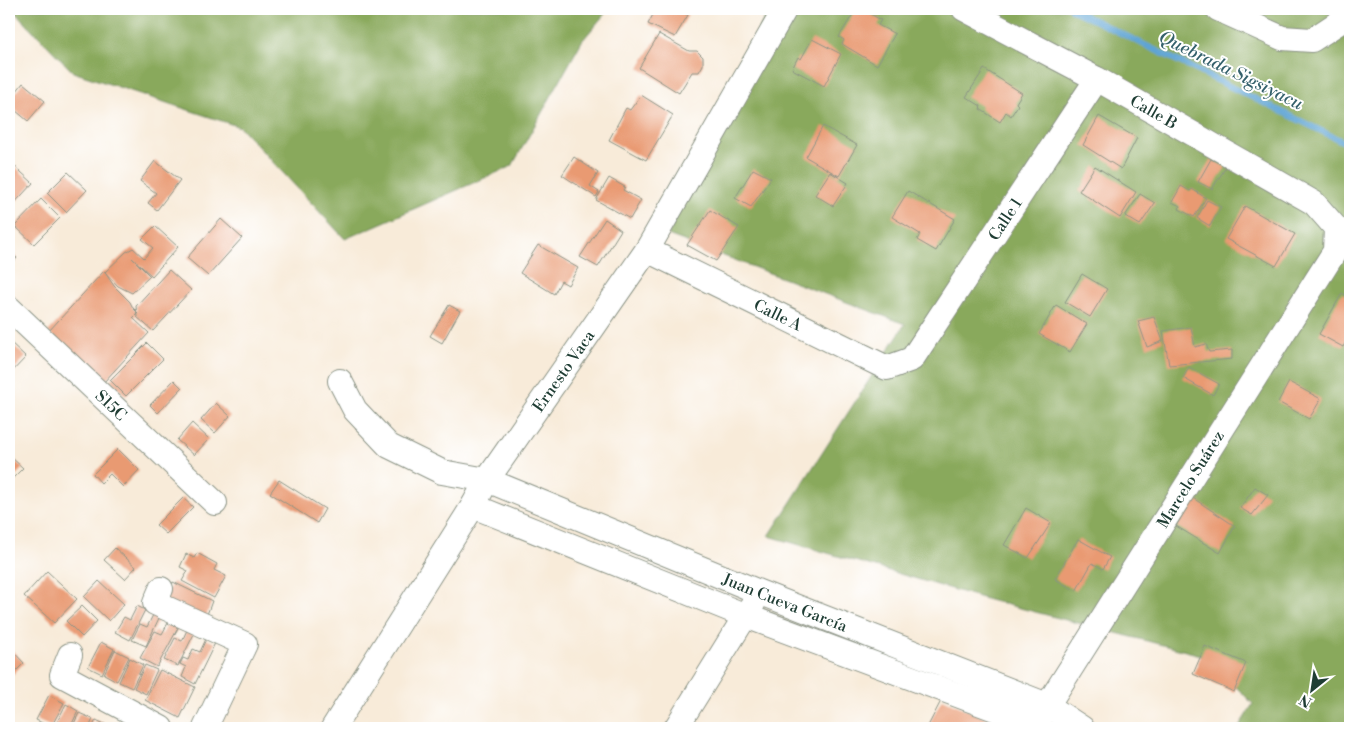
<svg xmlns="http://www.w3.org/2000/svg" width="1359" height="737" font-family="'Libre Bodoni',serif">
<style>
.forest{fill:#89a95c;stroke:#547348}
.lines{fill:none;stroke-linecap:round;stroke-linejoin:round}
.stream{stroke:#5fa4d4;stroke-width:6}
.building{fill:#e99a72}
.street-casing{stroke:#8c9486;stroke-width:26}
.street{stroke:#fff;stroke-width:24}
.labels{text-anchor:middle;stroke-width:4;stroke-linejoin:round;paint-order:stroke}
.street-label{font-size:16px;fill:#1f3d34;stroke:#fff}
.water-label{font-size:18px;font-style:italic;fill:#35616c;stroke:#fff}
</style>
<rect width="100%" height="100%" fill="#fff"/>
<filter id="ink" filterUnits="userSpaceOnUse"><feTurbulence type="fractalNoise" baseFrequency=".02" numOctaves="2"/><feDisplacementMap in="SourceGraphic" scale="10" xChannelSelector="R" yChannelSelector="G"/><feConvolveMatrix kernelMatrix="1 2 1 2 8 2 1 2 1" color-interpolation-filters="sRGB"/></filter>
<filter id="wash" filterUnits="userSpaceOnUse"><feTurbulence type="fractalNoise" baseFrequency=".0096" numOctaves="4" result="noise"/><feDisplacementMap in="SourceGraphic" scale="20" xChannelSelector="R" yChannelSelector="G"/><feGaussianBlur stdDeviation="1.12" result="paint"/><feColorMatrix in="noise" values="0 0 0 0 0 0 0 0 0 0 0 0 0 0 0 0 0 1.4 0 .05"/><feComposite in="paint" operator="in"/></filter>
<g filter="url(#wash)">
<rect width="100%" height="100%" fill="#f8ebd9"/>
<!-- forest -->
<g class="forest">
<polygon points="12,9 609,9 582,41 512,166 345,239 240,127 73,72"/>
<polygon points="768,9 1350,9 1350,728 1238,728 1253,704 1205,656 989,600 769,536 905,324 668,235"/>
</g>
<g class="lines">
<!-- stream -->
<polyline class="stream" points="1071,9 1350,145"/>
</g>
<g id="blocks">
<!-- building -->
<g class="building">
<polygon points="656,9 676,9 688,15 675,37 648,24"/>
<polygon points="856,9 862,9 881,20 878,25 895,34 877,65 842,44 844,40 839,37"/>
<polygon points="659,34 689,51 697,51 703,57 703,65 699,72 692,72 679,93 639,68"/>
<polygon points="812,39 841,54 824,86 792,69 798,57 801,59"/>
<polygon points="984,69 1022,93 1016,103 1018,105 1011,116 1006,112 1000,122 980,109 981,106 966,97"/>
<polygon points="23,83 45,101 28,121 9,105 9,101"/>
<polygon points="641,95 673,115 646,160 609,140 626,108 630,110"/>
<polygon points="1099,116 1137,138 1121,169 1083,145"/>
<polygon points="823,126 857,145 839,176 806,157"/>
<polygon points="574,157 598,173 590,186 599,192 596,197 562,175"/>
<polygon points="1211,159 1226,167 1212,189 1198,182"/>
<polygon points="9,161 33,183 9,209"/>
<polygon points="155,161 180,180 157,210 148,203 156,193 140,181"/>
<polygon points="1095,166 1136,192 1120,218 1079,191"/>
<polygon points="753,169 771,178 751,207 735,198"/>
<polygon points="68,172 87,190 66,212 47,193"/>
<polygon points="830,172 848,183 833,206 815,195"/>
<polygon points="609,178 625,187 623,190 641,200 630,219 596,200"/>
<polygon points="1181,186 1190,191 1192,189 1206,198 1194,217 1179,209 1180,206 1172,202"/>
<polygon points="908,191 955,219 936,251 917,240 920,234 892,217"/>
<polygon points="1140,194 1155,203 1140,225 1125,216"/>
<polygon points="41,199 60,218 34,244 15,226"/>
<polygon points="1207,200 1221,207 1210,226 1197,218"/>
<polygon points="1245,206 1295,234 1276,266 1226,239"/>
<polygon points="710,210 739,227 716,261 687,245"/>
<polygon points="221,219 242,238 208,276 187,258"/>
<polygon points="605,219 621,230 598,267 580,257"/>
<polygon points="155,226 178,247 152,276 132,258 150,276 132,293 118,286 105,272 126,252 133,248 144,258 153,248 142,239"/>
<polygon points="538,245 578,268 568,285 561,281 554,294 520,273"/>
<polygon points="9,251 17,258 9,267"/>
<polygon points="169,270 191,290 153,331 137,317 136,306"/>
<polygon points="104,271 114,286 130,302 133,308 138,313 133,318 149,333 103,383 48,332"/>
<polygon points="1082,274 1107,289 1090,317 1065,302"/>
<polygon points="1342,293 1350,298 1350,335 1343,347 1319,334"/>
<polygon points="449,305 460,311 442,343 430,336"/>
<polygon points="1056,305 1087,324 1070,352 1039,334"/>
<polygon points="1154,317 1163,341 1147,347 1138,321"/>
<polygon points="1191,327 1195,347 1206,344 1209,352 1232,350 1232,359 1169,365 1163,331"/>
<polygon points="9,341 26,357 9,375"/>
<polygon points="147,343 163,359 126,396 110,380"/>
<polygon points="1189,367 1219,384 1213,395 1183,378"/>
<polygon points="174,380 182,388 158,413 150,405"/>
<polygon points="1289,382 1321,399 1309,419 1278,402"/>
<polygon points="216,403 230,416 215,433 201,420"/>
<polygon points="192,423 209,439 194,455 177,440"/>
<polygon points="118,449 139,470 123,487 110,474 101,483 93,474"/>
<polygon points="11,457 23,468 9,482 9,459"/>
<polygon points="279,480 325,509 317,523 270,493"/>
<polygon points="1255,487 1268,495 1252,515 1240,508"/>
<polygon points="183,498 193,507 166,534 156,525"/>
<polygon points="1193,498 1235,526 1220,553 1176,526"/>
<polygon points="1026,508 1051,523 1028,558 1004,545"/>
<polygon points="1078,539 1110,557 1103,569 1092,563 1076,591 1055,579"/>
<polygon points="115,548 136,567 125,579 104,560"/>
<polygon points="197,553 217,564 214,570 226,576 214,598 182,581 188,571 180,567 186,554 194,558"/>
<polygon points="47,571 77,599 54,623 24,596"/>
<polygon points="99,581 124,604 109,621 84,597"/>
<polygon points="173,582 212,601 205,620 163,600"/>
<polygon points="82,606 97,621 82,637 66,621"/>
<polygon points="137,606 145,610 130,640 115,632 124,617 130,620"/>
<polygon points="153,615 159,618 146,646 132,640 140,624 147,627"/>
<polygon points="168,623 178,628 157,667 140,658 155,631 162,634"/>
<polygon points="187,630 194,634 178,666 164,660 175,638 182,641"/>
<polygon points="206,639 215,643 195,684 182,677 186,667 180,664 183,658 188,660 193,649 200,652"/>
<polygon points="101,642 114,649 102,674 88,667"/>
<polygon points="1205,646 1246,663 1234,692 1193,674"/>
<polygon points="9,647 24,663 11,676 12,677 9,680"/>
<polygon points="115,650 129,657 117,681 104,674"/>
<polygon points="130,658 143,665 132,688 119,682"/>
<polygon points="145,665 157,670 146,694 134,688"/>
<polygon points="160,670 195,687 180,718 145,700"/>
<polygon points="49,695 64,703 51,727 36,720"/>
<polygon points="942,699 996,722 993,728 927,728"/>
<polygon points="66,704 78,711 70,728 54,728"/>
<polygon points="79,713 93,719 89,728 72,728"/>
<polygon points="96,720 109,726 108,728 92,728"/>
</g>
</g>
</g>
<g filter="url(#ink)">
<use href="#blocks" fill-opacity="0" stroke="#8c9486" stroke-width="1"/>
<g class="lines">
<defs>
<g id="street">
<path id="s1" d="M964 9 1097 79 1314 203 1336 228 1335 251 1033 728"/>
<polyline points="1218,9 1282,38 1312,40 1350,15"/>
<path id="s2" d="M647 250 887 368 912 359 1097 79"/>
<path id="s3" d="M9 308 215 503"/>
<path id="s4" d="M340 381 355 410 389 446 442 472 487 480 759 592 1047 705 1082 728"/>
<polyline points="473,506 746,616 1035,724 1041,728"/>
<polyline points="161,589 155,603 245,644 205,728"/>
<polyline points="70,655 62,675 161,728"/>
<path id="s5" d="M333 728 473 506 487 480 647 250 785 9"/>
<polyline points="676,728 754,602"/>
</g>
</defs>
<!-- street casing -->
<use href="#street" class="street-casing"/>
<!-- street -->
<use href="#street" class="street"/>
</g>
</g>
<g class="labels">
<!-- street labels -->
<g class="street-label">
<text dy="6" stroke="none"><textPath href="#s1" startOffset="216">Calle B</textPath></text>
<text dy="6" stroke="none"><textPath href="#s2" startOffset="462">Calle 1</textPath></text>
<text dy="6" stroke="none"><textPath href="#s2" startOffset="146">Calle A</textPath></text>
<text dy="6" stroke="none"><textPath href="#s5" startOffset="425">Ernesto Vaca</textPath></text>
<text dy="6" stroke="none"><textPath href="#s3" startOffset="141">S15C</textPath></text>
<text transform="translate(1190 479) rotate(-58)" y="6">Marcelo Suárez</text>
<text dy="6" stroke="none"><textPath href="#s4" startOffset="509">Juan Cueva García</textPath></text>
</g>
<!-- water labels -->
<g class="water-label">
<text transform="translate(1231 70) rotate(26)" y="6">Quebrada Sigsiyacu</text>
</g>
</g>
<!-- margin -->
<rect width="1359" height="737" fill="none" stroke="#fff" stroke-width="30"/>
<!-- north arrow -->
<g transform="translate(1312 690) rotate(210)" stroke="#ffffff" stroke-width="4" paint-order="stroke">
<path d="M0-4L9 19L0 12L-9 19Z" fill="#1f3d34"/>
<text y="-8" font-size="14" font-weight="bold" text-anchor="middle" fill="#1f3d34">N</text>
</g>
</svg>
